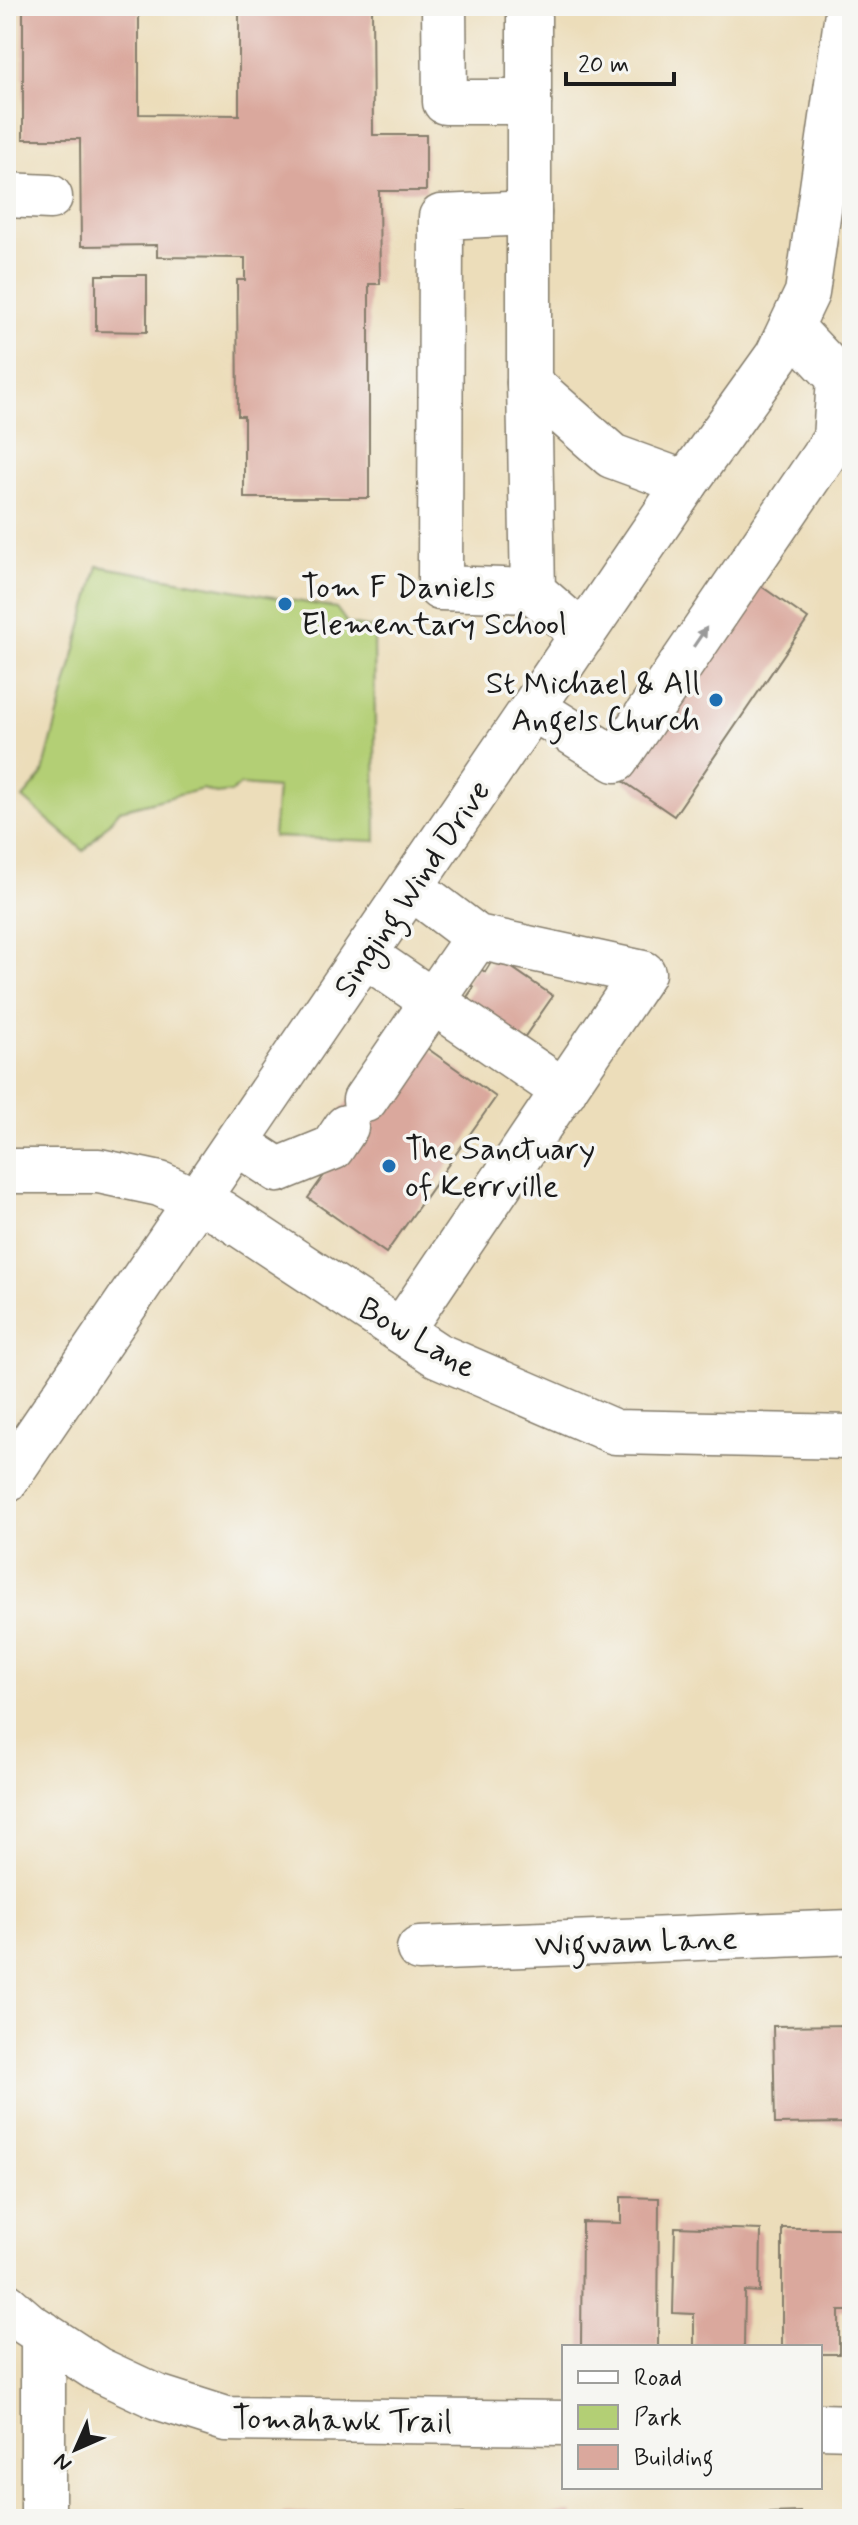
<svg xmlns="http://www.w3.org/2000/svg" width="858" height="2525" font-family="Mynerve,sans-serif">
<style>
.green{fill:#b3cf75;stroke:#687648;stroke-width:2}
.building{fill:#daa89d}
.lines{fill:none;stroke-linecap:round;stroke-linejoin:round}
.minor-casing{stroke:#847c6b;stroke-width:47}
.minor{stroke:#fff;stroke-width:44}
.oneway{fill:#999}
.poi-dot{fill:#1f6fb2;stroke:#f6f6f2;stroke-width:3}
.labels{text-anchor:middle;stroke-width:7;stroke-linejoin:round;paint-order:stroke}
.poi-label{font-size:32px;fill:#1c1c1c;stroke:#f6f6f2;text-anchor:start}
.street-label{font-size:32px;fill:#1c1c1c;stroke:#f6f6f2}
</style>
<rect width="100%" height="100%" fill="#f6f6f2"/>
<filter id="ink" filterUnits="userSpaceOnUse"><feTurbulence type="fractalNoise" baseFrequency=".0125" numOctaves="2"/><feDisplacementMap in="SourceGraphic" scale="16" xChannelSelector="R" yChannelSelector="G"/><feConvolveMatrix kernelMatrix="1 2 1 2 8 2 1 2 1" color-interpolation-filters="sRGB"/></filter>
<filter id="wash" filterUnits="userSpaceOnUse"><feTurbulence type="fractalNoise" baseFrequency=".006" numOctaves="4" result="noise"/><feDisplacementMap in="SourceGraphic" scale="32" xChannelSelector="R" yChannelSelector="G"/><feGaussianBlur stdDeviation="1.8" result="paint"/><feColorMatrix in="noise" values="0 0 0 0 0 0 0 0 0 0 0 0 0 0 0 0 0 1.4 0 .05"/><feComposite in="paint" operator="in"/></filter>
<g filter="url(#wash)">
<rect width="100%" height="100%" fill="#ecddba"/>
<!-- green -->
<polygon class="green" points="98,566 336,608 348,624 374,628 376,841 273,837 277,788 240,785 232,792 216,794 203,789 120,810 84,851 23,798 42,776"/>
<g id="blocks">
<!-- building -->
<g class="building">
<polygon points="23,6 139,6 139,114 239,115 239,6 372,6 373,135 426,135 426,191 379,191 380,284 369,284 369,498 244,498 244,416 238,416 237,280 245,280 245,258 157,257 157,245 81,246 80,139 23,139"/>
<polygon points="96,275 147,275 147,332 96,331"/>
<polygon points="758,584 808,619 674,816 623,781"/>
<polygon points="495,956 553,996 521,1042 463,1003 474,987 466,982 477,966 485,972"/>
<polygon points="417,1041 496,1097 386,1253 308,1198 354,1133 334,1119 354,1092"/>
<polygon points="852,2025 852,2123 775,2124 773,2026"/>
<polygon points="621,2197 659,2198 658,2347 581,2347 582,2222 621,2223"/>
<polygon points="675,2227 761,2230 760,2292 745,2291 744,2347 694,2347 694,2314 673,2313"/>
<polygon points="782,2228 852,2228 852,2311 839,2311 839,2354 820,2354 820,2347 782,2347"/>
<polygon points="374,2512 375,2519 283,2519 283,2514"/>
<polygon points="800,2512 800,2519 741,2519 741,2514"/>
<polygon points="573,2513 573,2519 522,2519 522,2515"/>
<polygon points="632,2513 687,2515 686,2519 632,2519"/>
<polygon points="466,2514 466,2519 416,2519 416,2516"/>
</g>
</g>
</g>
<g filter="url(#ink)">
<use href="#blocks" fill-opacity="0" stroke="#847c6b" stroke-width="2"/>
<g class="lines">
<defs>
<g id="minor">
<polyline points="444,6 445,102 529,102"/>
<polyline points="529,6 529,383 612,456 686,483"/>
<polyline points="6,195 50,197"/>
<polyline points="529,213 441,217 440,588 533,591"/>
<polyline points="529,383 533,591 583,635"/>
<polyline points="533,708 616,760 835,439 839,378 791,327"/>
<polyline points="365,955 564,1091"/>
<polyline points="365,1100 477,937"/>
<polyline points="237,1143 278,1170 332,1148 346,1127"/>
<polyline points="6,1171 99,1171 160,1184 222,1213 437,1355 615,1432 852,1437"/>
<polyline points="401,1331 643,973 477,937 411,887"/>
<polyline points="6,1480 686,483 777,356 807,293 848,6"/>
<polyline points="419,1949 852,1932"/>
<polyline points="6,2305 28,2324 97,2369 157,2397 226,2419 564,2423"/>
<polyline points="820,2426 852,2427"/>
<polyline points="43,2519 43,2333"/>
</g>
</defs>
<!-- minor casing -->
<use href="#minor" class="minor-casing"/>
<!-- minor -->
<use href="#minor" class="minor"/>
</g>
<!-- one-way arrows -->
<defs><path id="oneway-solid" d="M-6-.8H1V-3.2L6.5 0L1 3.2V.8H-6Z" transform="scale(2)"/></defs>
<use class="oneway" href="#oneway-solid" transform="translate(700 637) rotate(-56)"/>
</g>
<!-- markers -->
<g class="poi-dot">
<circle cx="285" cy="604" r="8"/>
<circle cx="716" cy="700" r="8"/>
<circle cx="389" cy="1166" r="8"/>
</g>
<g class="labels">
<!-- poi labels -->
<g class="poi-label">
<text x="301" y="597">Tom F Daniels<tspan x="301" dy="37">Elementary School</tspan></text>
<text x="700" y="693" text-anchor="end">St Michael &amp; All<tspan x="700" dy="37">Angels Church</tspan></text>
<text x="405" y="1159">The Sanctuary<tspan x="405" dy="37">of Kerrville</tspan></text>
</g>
<!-- street labels -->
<g class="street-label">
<text transform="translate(411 888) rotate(-56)" y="11">Singing Wind Drive</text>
<text transform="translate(418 1337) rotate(30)" y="11">Bow Lane</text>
<text transform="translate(636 1941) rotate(-2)" y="11">Wigwam Lane</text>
<text transform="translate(342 2419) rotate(1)" y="11">Tomahawk Trail</text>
</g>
</g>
<!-- margin -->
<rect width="858" height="2525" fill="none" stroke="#f6f6f2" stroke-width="32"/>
<!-- legend -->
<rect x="562" y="2345" width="260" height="144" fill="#f6f6f2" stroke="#9f9f9c" stroke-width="2"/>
<rect x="578" y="2371" width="40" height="12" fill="#ffffff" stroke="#9f9f9c" stroke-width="2"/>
<text x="634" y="2385" font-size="24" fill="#1c1c1c">Road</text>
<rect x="578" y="2405" width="40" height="24" fill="#b3cf75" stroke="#9f9f9c" stroke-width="2"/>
<text x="634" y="2425" font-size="24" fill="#1c1c1c">Park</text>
<rect x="578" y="2445" width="40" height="24" fill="#daa89d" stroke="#9f9f9c" stroke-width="2"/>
<text x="634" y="2465" font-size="24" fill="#1c1c1c">Building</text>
<!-- north arrow -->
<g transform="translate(76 2449) rotate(225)" stroke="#f6f6f2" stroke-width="6" paint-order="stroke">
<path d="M0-6L14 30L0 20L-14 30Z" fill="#1c1c1c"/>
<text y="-12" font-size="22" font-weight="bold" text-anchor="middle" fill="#1c1c1c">N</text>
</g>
<!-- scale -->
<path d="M566 72v12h108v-12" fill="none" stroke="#1c1c1c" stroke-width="4"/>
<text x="578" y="72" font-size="24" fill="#1c1c1c" stroke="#f6f6f2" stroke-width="6" paint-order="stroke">20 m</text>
</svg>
